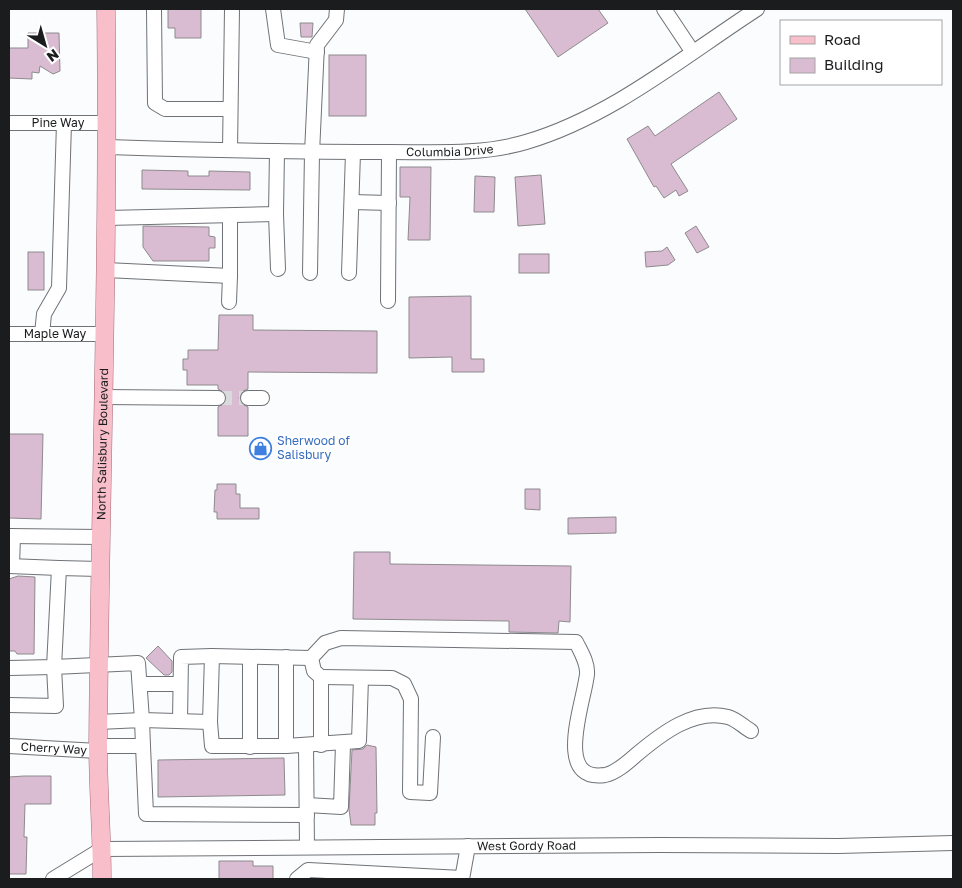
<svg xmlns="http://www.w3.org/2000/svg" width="962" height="888" font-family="'Golos Text',sans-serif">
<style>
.building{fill:#d9bcd2;stroke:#8e8a8d}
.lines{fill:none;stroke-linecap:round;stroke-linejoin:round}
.minor-tunnel{stroke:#d9dadc;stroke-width:14;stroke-dasharray:14 7;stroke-linecap:butt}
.minor-casing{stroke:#6f7276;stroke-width:16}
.major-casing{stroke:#a86977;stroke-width:19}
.minor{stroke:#fff;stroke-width:14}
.major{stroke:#f8beca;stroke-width:18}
.labels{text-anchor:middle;stroke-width:5;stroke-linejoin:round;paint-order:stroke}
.street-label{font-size:12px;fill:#1b1c1e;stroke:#fff}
.shop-label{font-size:12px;fill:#366cbe;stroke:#fff;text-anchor:start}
</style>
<rect width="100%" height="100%" fill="#fafcfe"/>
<!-- building -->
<g class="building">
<polygon points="168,9 201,9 201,38 175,38 175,28 168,28"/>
<polygon points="525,9 598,9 608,23 558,57"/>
<polygon points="300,23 313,23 312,37 301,37"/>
<polygon points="28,33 59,33 60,71 53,74 40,66 39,73 32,72 32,79 9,78 9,48 28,48"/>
<rect x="329" y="55" width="37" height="61"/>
<polygon points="719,92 737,119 671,164 688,191 679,196 676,190 664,198 656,186 654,187 627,139 648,126 655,136"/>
<polygon points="400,167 431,167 430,240 408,240 410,197 400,197"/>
<polygon points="142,170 188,171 188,176 209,176 209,171 250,172 250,190 142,189"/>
<polygon points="541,175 545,224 518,226 515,177"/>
<polygon points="475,176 495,177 494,212 474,212"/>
<polygon points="143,226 209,227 209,236 215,237 215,248 209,248 209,261 153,261 143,247"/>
<polygon points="696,226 709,247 697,253 685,233"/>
<polygon points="667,247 675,260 668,265 646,267 645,252 662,251"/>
<rect x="28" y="252" width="16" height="38"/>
<rect x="519" y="254" width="30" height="19"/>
<polygon points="471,296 471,359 484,359 484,372 452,372 452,357 409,358 409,297"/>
<polygon points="219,315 253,315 253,330 377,331 377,373 248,372 248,389 243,391 239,398 241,403 248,407 248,436 218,436 218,407 225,403 226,394 218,389 218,385 187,385 187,370 183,370 183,359 188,359 188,350 218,350"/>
<polygon points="9,434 43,434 41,519 9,518"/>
<polygon points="217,484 236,484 236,494 240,494 240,508 259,508 259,519 217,519 217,512 214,512 215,490 217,490"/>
<polygon points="525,489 540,489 540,510 525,509"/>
<polygon points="616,517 616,533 568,534 568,518"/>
<polygon points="354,552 390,552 390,564 571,566 570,622 559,621 558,633 509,632 509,621 353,619"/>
<polygon points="18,576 35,577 34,654 17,654 15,651 9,651 9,579"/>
<polygon points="158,646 172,661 172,672 169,675 164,675 146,658"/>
<polygon points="367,745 376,747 377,813 375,813 375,825 351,825 349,809 352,750 363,749"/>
<polygon points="284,758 285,795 158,797 158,760"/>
<polygon points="24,776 51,776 51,804 25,804 24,837 27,837 26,874 9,874 9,777"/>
<polygon points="219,861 253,861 253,866 273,866 273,879 219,879"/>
</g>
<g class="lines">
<!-- minor-tunnel -->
<polyline class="minor-tunnel" points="218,398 248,398"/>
<defs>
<g id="minor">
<polyline points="154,9 155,103 165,109 230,109"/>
<polyline points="273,9 278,45 317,52"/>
<polyline points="664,9 692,51"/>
<path id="s1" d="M9 123H107"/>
<path id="s2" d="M108 147C202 150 296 152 391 152 435 152 483 155 526 142 611 117 683 57 757 9"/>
<polyline points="230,150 232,9"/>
<polyline points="352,202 389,203"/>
<polyline points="276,214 278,269"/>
<polyline points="107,218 276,214 277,151"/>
<polyline points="106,270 230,276 230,216"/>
<polyline points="310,273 312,153 317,45 336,20 337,9"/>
<polyline points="349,273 353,153"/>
<polyline points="388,301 389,152"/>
<polyline points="229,302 230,276"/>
<path id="s3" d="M9 334H103"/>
<polyline points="42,334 44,314 59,288 64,123"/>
<polyline points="103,397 218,398"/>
<polyline points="248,398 262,398"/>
<polyline points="9,536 100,537"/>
<polyline points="9,566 59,568 54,667 9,668"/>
<polyline points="12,566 13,536"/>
<polyline points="59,568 100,569"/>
<polyline points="286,657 286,746"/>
<polyline points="311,658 212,656 210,722 212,746 286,746 359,741 361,678"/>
<polyline points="321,677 392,678 404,684 411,699 410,792 430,793 433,737"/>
<polyline points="141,684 180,684"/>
<polyline points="9,705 56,706 54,667 138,663 142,720 210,722"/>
<polyline points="180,721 181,657 212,656"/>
<polyline points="98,722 142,720 143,746"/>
<path d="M321 745V677L314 671 311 658 325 643 341 638 576 642C581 652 588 663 587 674 585 699 552 783 605 775 616 773 628 762 636 755 661 734 694 708 728 717 736 719 744 727 751 731"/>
<path id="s4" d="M9 746 98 751"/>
<polyline points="98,746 143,746 146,814 307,815"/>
<polyline points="306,746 307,847"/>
<polyline points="250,747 250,657"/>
<polyline points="307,805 341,807 343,744"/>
<path id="s5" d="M53 879 102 849 660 845 838 846 953 843"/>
<polyline points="297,879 308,870 462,878"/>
<polyline points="462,879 468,846"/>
</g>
<g id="major">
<path id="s6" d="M102 879C102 834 98 789 98 744 100 499 109 254 106 9"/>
</g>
</defs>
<!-- minor casing -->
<use href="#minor" class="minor-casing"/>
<!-- major casing -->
<use href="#major" class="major-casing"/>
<!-- minor -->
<use href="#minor" class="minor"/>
<!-- major -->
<use href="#major" class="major"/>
</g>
<!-- icons -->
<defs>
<symbol id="shop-ring" viewBox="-11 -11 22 22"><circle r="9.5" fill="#fff" stroke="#3f7fe0" stroke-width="1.5"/><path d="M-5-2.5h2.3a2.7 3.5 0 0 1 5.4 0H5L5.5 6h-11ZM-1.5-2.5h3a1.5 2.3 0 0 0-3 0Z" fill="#3f7fe0"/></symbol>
</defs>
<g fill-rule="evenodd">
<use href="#shop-ring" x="248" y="436" width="25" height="25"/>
</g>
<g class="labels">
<!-- street labels -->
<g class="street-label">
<text dy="4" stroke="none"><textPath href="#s1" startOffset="49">Pine Way</textPath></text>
<text dy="4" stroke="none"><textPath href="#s2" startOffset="342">Columbia Drive</textPath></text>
<text dy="4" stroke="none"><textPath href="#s3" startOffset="46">Maple Way</textPath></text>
<text dy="4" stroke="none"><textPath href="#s6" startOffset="435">North Salisbury Boulevard</textPath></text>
<text dy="4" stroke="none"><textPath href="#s4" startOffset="45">Cherry Way</textPath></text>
<text dy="4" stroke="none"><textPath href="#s5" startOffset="482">West Gordy Road</textPath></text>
</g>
<!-- shop labels -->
<g class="shop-label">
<text x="277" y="445">Sherwood of<tspan x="277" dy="14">Salisbury</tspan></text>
</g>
</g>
<!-- border -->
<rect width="962" height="888" fill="none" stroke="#1b1c1e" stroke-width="20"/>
<!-- legend -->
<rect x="780" y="20" width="162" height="65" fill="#ffffff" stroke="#a4a4a5"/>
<rect x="790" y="36" width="25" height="8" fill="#f8beca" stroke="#a4a4a5"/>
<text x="824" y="45" font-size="15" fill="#1b1c1e">Road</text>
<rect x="790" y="58" width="25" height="15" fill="#d9bcd2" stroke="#a4a4a5"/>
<text x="824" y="70" font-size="15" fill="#1b1c1e">Building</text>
<!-- north arrow -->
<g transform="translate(45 45) rotate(143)" stroke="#ffffff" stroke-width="4" paint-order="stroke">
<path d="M0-4L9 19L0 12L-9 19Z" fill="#1b1c1e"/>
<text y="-8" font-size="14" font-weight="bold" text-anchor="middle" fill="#1b1c1e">N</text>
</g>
</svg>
